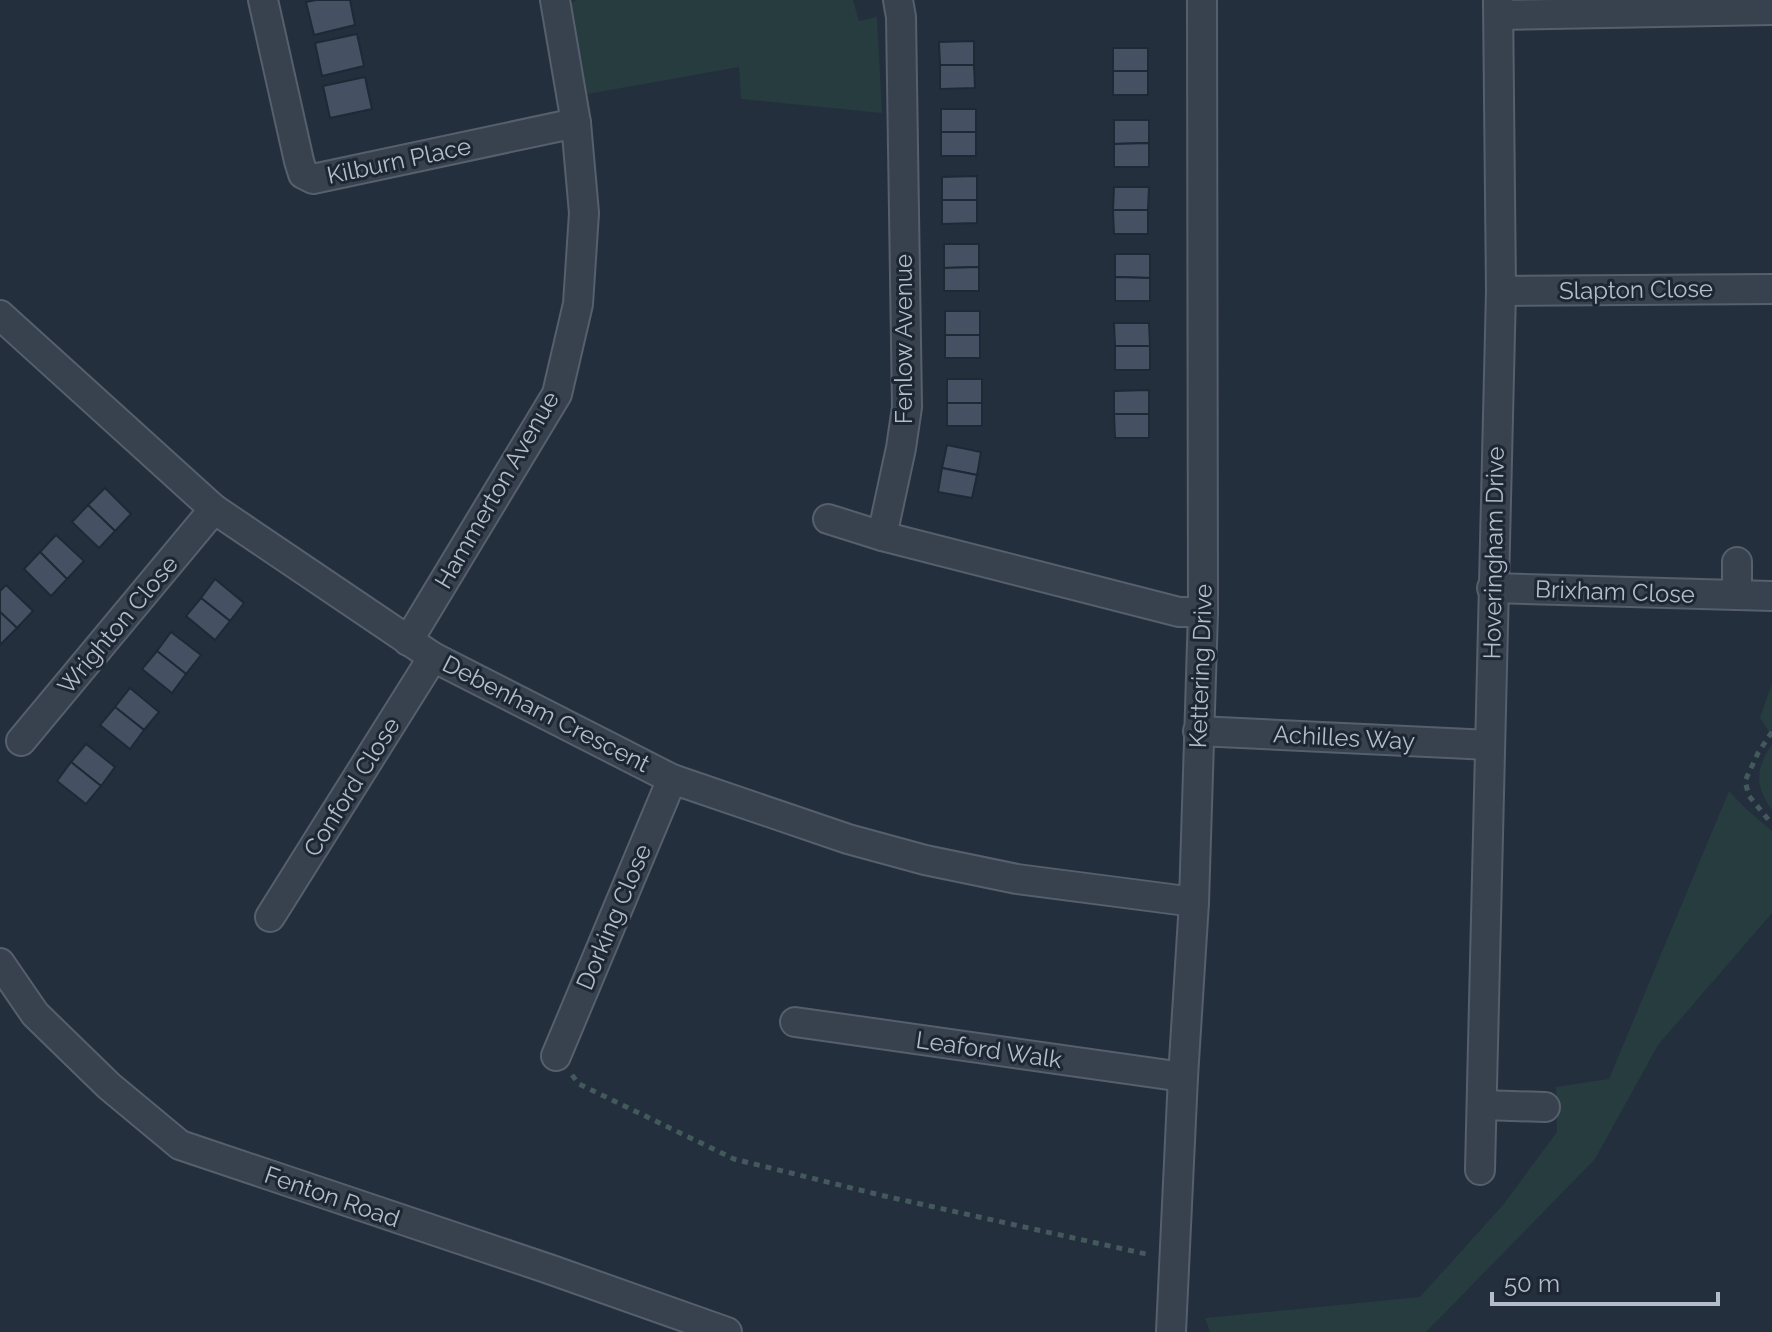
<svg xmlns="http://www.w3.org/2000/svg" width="1772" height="1332" font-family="Raleway,sans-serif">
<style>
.green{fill:#263c3f}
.building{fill:#455162;stroke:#1f2835;stroke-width:2}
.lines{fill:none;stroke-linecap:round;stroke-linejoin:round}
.minor-casing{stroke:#565f6c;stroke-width:32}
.path{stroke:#44595c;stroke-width:5;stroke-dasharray:6 6;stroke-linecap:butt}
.minor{stroke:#38414e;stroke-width:28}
.labels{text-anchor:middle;stroke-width:6;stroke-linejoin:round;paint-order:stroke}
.street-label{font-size:24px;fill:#b4bcc9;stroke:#1d2633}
</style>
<rect width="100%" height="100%" fill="#242f3e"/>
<!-- green -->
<g class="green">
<polygon points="576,0 853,0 859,21 877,17 882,113 741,99 739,67 582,95 564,8"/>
<polygon points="1772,683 1772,736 1760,718"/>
<path d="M1772 744V810C1754 786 1756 767 1772 744Z"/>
<polygon points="1729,791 1746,809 1772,831 1772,913 1658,1045 1595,1159 1426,1332 1210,1332 1205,1318 1420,1297 1503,1205 1557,1132 1556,1087 1609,1079"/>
</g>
<!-- building -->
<g class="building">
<polygon points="316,0 350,0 355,25 314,35 306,2"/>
<polygon points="357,34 364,66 322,76 315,43"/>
<polygon points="974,41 974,65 940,65 939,42"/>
<rect x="1113" y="48" width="35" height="23"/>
<polygon points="940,65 974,65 975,88 940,89"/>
<rect x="1113" y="71" width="35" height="24"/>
<polygon points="365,77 372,109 330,118 323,86"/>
<rect x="941" y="109" width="35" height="23"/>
<polygon points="1114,120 1149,120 1149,143 1114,144"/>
<rect x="941" y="132" width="35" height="24"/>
<polygon points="1149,143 1149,167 1114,167 1114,144"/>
<polygon points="977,176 977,200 942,200 942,177"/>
<polygon points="1114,187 1149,187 1148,210 1113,210"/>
<polygon points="942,200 977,200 977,223 942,224"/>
<polygon points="1113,210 1148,210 1148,234 1114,234"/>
<polygon points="944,244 979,244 979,267 944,268"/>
<polygon points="1115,254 1150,254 1150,278 1115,277"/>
<polygon points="979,267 979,291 944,291 944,268"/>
<polygon points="1115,277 1150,278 1150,301 1115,301"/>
<rect x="945" y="311" width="35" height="24"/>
<polygon points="1114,323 1149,323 1150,346 1115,346"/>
<rect x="945" y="335" width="35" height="23"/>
<rect x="1115" y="346" width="35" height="24"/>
<rect x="947" y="379" width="35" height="24"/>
<polygon points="1149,390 1149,414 1114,414 1114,391"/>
<rect x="947" y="403" width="35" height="23"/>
<polygon points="1114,414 1149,414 1149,438 1115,438"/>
<polygon points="947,445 981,452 977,475 942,468"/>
<polygon points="942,468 977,475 972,498 938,492"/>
<polygon points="105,488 131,514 115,531 88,505"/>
<polygon points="88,505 115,531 99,548 72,522"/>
<polygon points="56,535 84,561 67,579 40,552"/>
<polygon points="40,552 67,579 51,596 24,569"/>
<polygon points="215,579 244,603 230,621 201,598"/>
<polygon points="6,585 33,611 17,628 0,612 0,591"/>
<polygon points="201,598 230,621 215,640 186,616"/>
<polygon points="0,612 17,628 0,645"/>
<polygon points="171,632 201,655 186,674 157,651"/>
<polygon points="157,651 186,674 172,693 142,669"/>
<polygon points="130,688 159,712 144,730 115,707"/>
<polygon points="115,707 144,730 130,749 100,725"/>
<polygon points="86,744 115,767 101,786 71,762"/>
<polygon points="71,762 101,786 86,804 57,781"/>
</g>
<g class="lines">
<defs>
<g id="minor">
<polyline points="263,0 299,161 303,174 313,179 576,123"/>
<polyline points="898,0 901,17 907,407 901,448 882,536 1179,612 1203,612"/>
<polyline points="1499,15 1772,10"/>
<polyline points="1501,291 1772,289"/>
<polyline points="0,315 214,509 433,657 672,779 848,839 925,860 1017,879 1194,902"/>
<polyline points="828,519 882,536"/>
<polyline points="1492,588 1772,596"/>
<polyline points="1737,595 1737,562"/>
<polyline points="408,641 557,394 578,304 584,213 576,123 555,0"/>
<polyline points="1198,731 1490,745"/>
<polyline points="21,741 214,509"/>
<polyline points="270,917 433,657"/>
<polyline points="0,963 35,1014 109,1086 180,1145 549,1269 727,1332"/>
<polyline points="795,1022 1183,1077"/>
<polyline points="556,1056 672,779"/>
<polyline points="1482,1105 1545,1107"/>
<polyline points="1480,1170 1501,291 1498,0"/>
<polyline points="1171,1332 1183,1077 1194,902 1203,612 1202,0"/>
</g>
</defs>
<!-- minor casing -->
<use href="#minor" class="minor-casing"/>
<!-- path -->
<g class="path">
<polyline points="1772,732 1758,753 1745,781 1749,796 1772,824"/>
<polyline points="572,1075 579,1084 734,1159 880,1195 1146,1254"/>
</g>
<!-- minor -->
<use href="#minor" class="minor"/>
</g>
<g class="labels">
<!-- street labels -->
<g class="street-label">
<text transform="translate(399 161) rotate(-12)" y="8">Kilburn Place</text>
<text transform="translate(1636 290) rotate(-1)" y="8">Slapton Close</text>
<text transform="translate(904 339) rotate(-90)" y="8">Fenlow Avenue</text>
<text transform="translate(497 490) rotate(-60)" y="8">Hammerton Avenue</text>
<text transform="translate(1494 553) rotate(-89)" y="8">Hoveringham Drive</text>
<text transform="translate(1615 592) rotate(2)" y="8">Brixham Close</text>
<text transform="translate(118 625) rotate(-50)" y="8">Wrighton Close</text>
<text transform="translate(1201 666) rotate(-88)" y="8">Kettering Drive</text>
<text transform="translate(546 714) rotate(27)" y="8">Debenham Crescent</text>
<text transform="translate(1344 738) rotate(3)" y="8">Achilles Way</text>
<text transform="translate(352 787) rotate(-58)" y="8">Conford Close</text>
<text transform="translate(614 917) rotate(-67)" y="8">Dorking Close</text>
<text transform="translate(989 1050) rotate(8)" y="8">Leaford Walk</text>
<text transform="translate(332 1197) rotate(19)" y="8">Fenton Road</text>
</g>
</g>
<!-- scale -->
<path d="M1492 1292v12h226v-12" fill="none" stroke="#b4bcc9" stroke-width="4"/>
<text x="1504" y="1292" font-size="24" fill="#b4bcc9" stroke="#1d2633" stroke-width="6" paint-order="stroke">50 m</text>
</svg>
